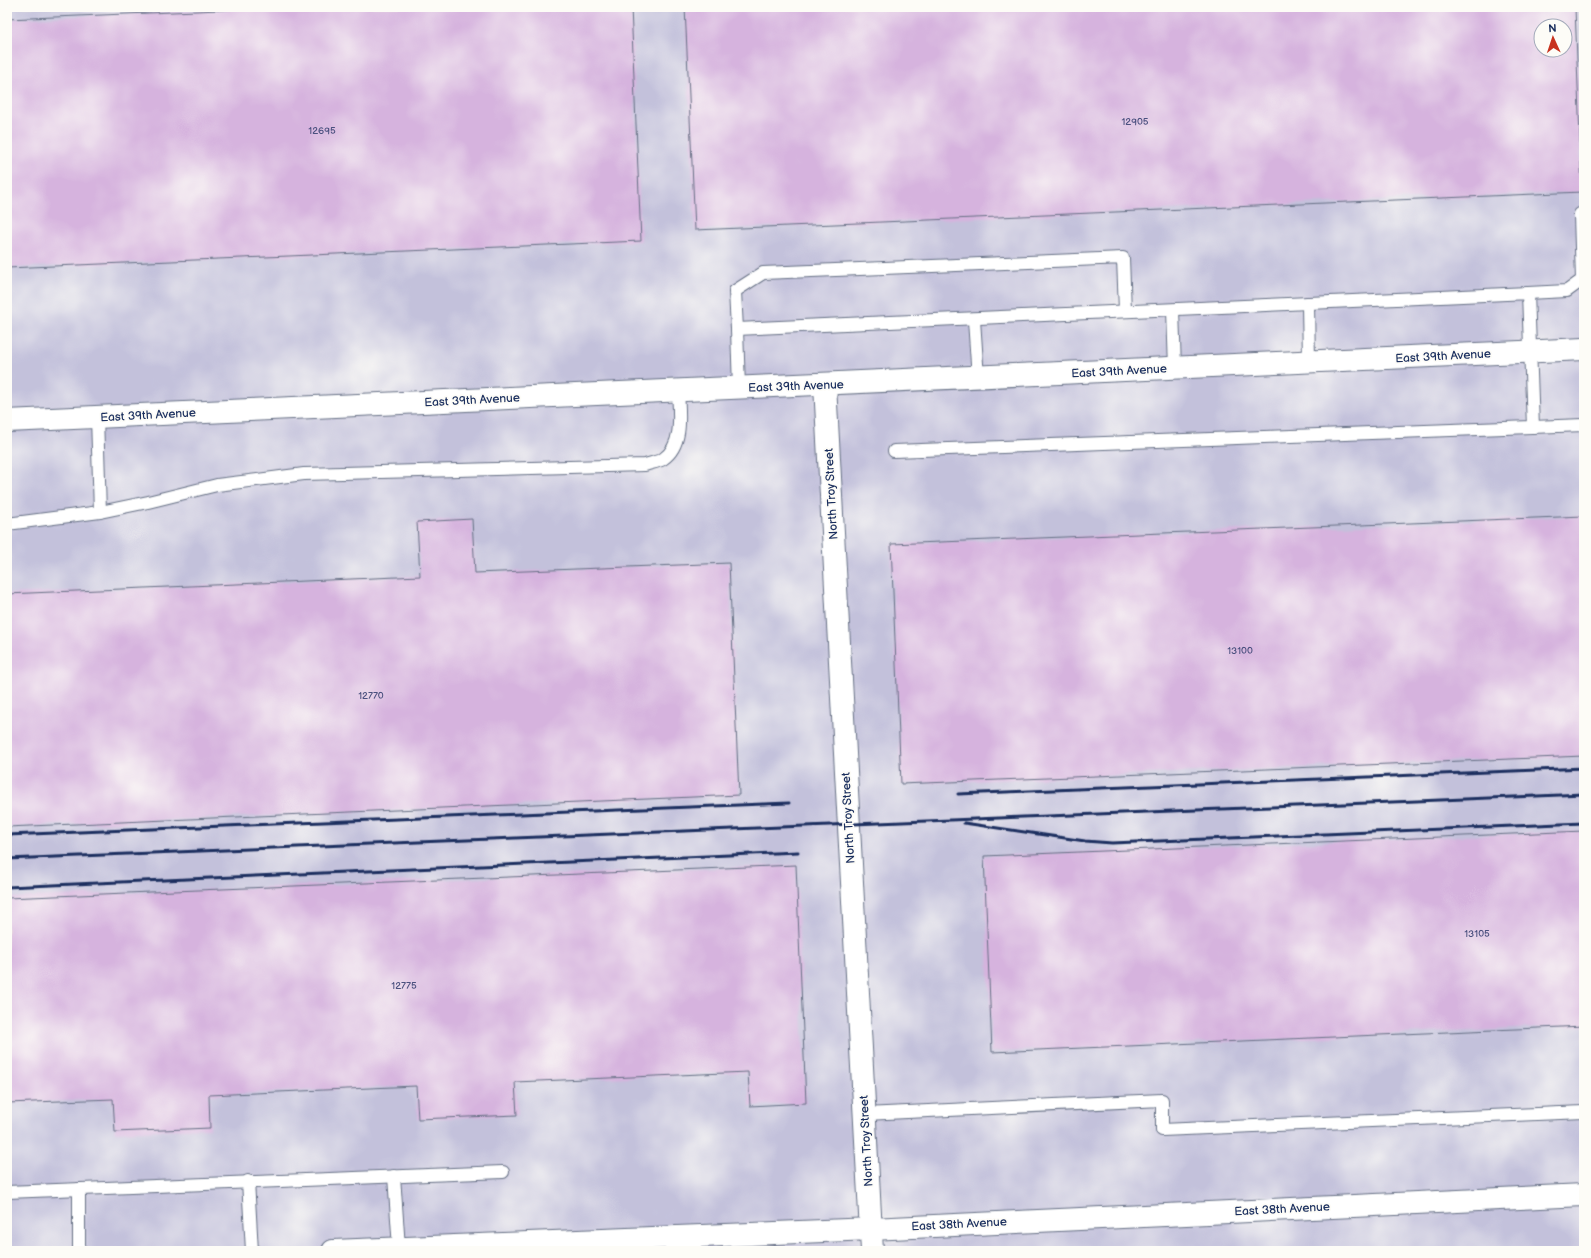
<svg xmlns="http://www.w3.org/2000/svg" width="1591" height="1258" font-family="'Balsamiq Sans',sans-serif">
<style>
.industrial{fill:#c3c1db;fill-rule:evenodd}
.building{fill:#d6b3de;fill-rule:evenodd}
.lines{fill:none;stroke-linecap:round;stroke-linejoin:round}
.lane-casing{stroke:#656f84;stroke-width:14}
.street-casing{stroke:#656f84;stroke-width:24}
.lane{stroke:#fff;stroke-width:12}
.street{stroke:#fff;stroke-width:22}
.rail{stroke:#1b2f5e;stroke-width:3}
.labels{text-anchor:middle;stroke-width:3.5;stroke-linejoin:round;paint-order:stroke}
.number-label{font-size:10px;fill:#4a507e}
.street-label{font-size:12px;fill:#1b2f5e;stroke:#fdfcf7}
</style>
<rect width="100%" height="100%" fill="#fdfcf7"/>
<filter id="ink" filterUnits="userSpaceOnUse"><feTurbulence type="fractalNoise" baseFrequency=".025" numOctaves="2"/><feDisplacementMap in="SourceGraphic" scale="8" xChannelSelector="R" yChannelSelector="G"/><feConvolveMatrix kernelMatrix="1 2 1 2 8 2 1 2 1" color-interpolation-filters="sRGB"/></filter>
<filter id="wash" filterUnits="userSpaceOnUse"><feTurbulence type="fractalNoise" baseFrequency=".012" numOctaves="4" result="noise"/><feDisplacementMap in="SourceGraphic" scale="16" xChannelSelector="R" yChannelSelector="G"/><feGaussianBlur stdDeviation="0.9" result="paint"/><feColorMatrix in="noise" values="0 0 0 0 0 0 0 0 0 0 0 0 0 0 0 0 0 1.4 0 .05"/><feComposite in="paint" operator="in"/></filter>
<g filter="url(#wash)">
<rect width="100%" height="100%" fill="#eee7cb"/>
<!-- industrial -->
<path class="industrial" d="M7 7H1584V1251H7ZM1541 26H1565V50H1541Z"/>
<g id="blocks">
<!-- building -->
<g class="building">
<polygon points="291,7 631,7 641,241 7,268 7,19"/>
<path d="M685 7H1575L1582 192 695 230ZM1541 26H1565V50H1541Z"/>
<polygon points="1584,516 1584,756 901,784 891,544"/>
<polygon points="472,519 475,573 729,563 739,795 7,827 7,594 420,576 417,522"/>
<polygon points="1584,831 1584,1026 992,1052 984,856"/>
<polygon points="796,865 806,1103 750,1106 748,1072 515,1082 517,1115 418,1119 416,1086 209,1095 210,1128 115,1132 113,1099 7,1103 7,898"/>
</g>
</g>
</g>
<g filter="url(#ink)">
<use href="#blocks" fill-opacity="0" stroke="#656f84" stroke-width="1"/>
<g class="lines">
<defs>
<g id="lane">
<polyline points="1528,293 1567,291 1582,280 1580,214"/>
<polyline points="1308,303 1309,362"/>
<polyline points="1173,310 1175,368"/>
<polyline points="974,320 978,378"/>
<polyline points="737,329 735,291 763,273 1123,258 1125,311"/>
<polyline points="739,388 737,329 1528,293 1533,427"/>
<polyline points="97,417 100,512"/>
<polyline points="894,451 1584,425"/>
<path d="M7 524 100 512 148 502 217 485 304 474 645 465C650 463 658 462 663 459 684 445 679 413 678 391"/>
<polyline points="865,1114 1162,1100 1162,1130 1584,1112"/>
<polyline points="394,1176 399,1248"/>
<polyline points="248,1181 252,1251"/>
<polyline points="79,1189 79,1251"/>
<polyline points="7,1192 503,1172"/>
</g>
<g id="street">
<polyline points="825,385 872,1251"/>
<polyline points="7,421 1584,349"/>
<polyline points="333,1251 871,1229 1584,1195"/>
</g>
</defs>
<!-- lane casing -->
<use href="#lane" class="lane-casing"/>
<!-- street casing -->
<use href="#street" class="street-casing"/>
<!-- lane -->
<use href="#lane" class="lane"/>
<!-- street -->
<use href="#street" class="street"/>
<!-- rail -->
<g class="rail">
<polyline points="958,794 1584,768"/>
<polyline points="964,823 1085,841 1112,843 1584,823"/>
<polyline points="7,835 789,803"/>
<polyline points="7,859 1584,794"/>
<polyline points="7,887 798,852"/>
</g>
</g>
</g>
<g class="labels">
<!-- number labels -->
<g class="number-label">
<text x="1135" y="125">12905</text>
<text x="322" y="134">12695</text>
<text x="1240" y="654">13100</text>
<text x="371" y="699">12770</text>
<text x="1477" y="937">13105</text>
<text x="404" y="989">12775</text>
</g>
<!-- street labels -->
<g class="street-label">
<text transform="translate(1443 356) rotate(-3)" y="4">East 39th Avenue</text>
<text transform="translate(1119 371) rotate(-3)" y="4">East 39th Avenue</text>
<text transform="translate(796 386) rotate(-2)" y="4">East 39th Avenue</text>
<text transform="translate(472 400) rotate(-3)" y="4">East 39th Avenue</text>
<text transform="translate(148 415) rotate(-3)" y="4">East 39th Avenue</text>
<text transform="translate(831 494) rotate(-93)" y="4">North Troy Street</text>
<text transform="translate(848 818) rotate(-93)" y="4">North Troy Street</text>
<text transform="translate(866 1141) rotate(-93)" y="4">North Troy Street</text>
<text transform="translate(1282 1209) rotate(-3)" y="4">East 38th Avenue</text>
<text transform="translate(959 1224) rotate(-3)" y="4">East 38th Avenue</text>
</g>
</g>
<!-- margin -->
<rect width="1591" height="1258" fill="none" stroke="#fdfcf7" stroke-width="24"/>
<!-- north arrow -->
<g transform="translate(1553 38) rotate(357)"><circle r="19" fill="#fdfcf7" stroke="#a3aaba"/>
<path d="M0-3L7 15L0 10L-7 15Z" fill="#c8321e"/>
<text y="-6" font-size="11" font-weight="bold" text-anchor="middle" fill="#1b2f5e">N</text>
</g>
</svg>
